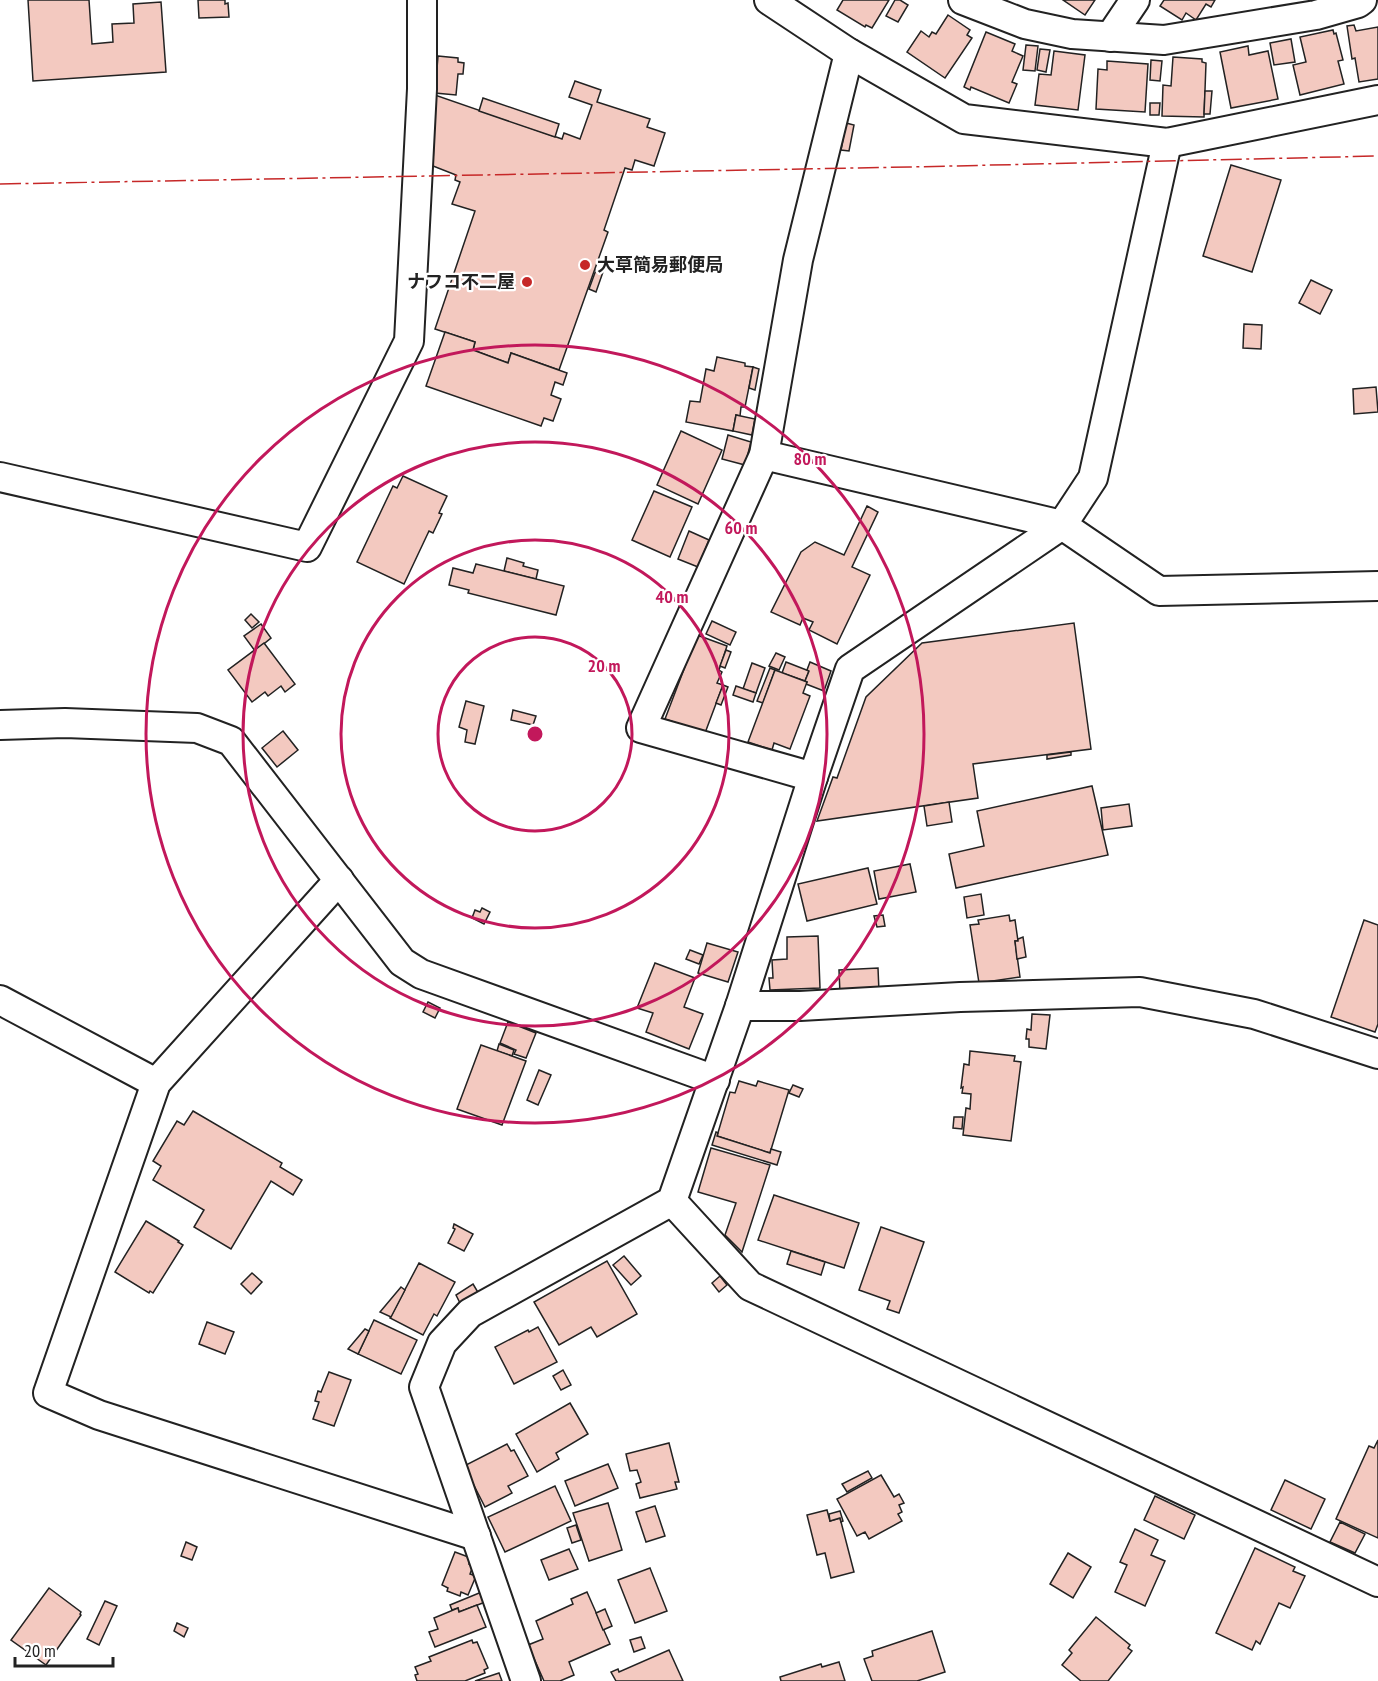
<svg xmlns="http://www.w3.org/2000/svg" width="1378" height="1681" font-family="'PT Sans Narrow','Noto Sans JP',sans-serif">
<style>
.building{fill:#f3c9c0;stroke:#222;stroke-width:1.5}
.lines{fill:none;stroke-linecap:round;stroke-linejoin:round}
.street-casing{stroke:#222;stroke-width:32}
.street{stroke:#fff;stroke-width:28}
.power{stroke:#c62828;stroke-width:1.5;stroke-dasharray:21 4.5 3 4.5;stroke-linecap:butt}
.ring{fill:none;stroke:#c2185b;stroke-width:3}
.poi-dot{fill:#c62828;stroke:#fff;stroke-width:2}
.labels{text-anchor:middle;stroke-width:4.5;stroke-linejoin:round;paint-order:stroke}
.poi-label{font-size:18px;font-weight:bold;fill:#222;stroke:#fff;text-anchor:start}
.centre{fill:#c2185b;stroke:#fff;stroke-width:3}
.ring-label{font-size:18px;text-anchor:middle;font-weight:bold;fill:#c2185b;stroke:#fff;stroke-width:4.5;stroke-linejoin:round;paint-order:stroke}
</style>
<rect width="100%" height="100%" fill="#fff"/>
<!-- building -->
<g class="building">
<polygon points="28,0 89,0 92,44 113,42 112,24 134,23 133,4 161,2 166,72 33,81"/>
<polygon points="198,0 225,0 225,4 228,3 229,17 199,18"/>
<polygon points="843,0 889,0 872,28 866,25 865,27 837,10"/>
<polygon points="895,0 900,0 908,5 898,22 886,16"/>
<polygon points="1063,0 1095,0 1085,15"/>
<polygon points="1164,0 1215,0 1211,7 1206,4 1196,20 1186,13 1182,20 1160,6"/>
<polygon points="948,15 970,30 967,35 972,38 945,78 907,52 921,31 929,37 932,32 936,34"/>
<polygon points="1354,25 1356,31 1378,27 1378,79 1359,82 1355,58 1352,59 1347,26"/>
<polygon points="1333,30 1334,34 1336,33 1343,60 1338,61 1344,84 1300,95 1293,65 1306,62 1300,37"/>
<polygon points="986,32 1015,44 1012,51 1023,56 1012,82 1017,84 1009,103 971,87 970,90 964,87"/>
<polygon points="1291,39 1295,62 1274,65 1270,43"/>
<polygon points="1026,45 1038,46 1035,71 1023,70"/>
<polygon points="1248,46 1249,55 1268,51 1278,99 1231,108 1220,52"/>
<polygon points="1040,49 1050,50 1046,72 1037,70"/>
<polygon points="1054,51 1085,55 1078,110 1035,105 1039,74 1051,75"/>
<polygon points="438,56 458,58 458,62 464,63 463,74 458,74 456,95 435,93"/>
<polygon points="1173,57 1202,59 1202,62 1206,63 1204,117 1162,116 1163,85 1171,86"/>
<polygon points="1151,60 1162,61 1160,81 1150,80"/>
<polygon points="1107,61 1148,64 1145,112 1096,109 1098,69 1107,70"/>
<polygon points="575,81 601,90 597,102 650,119 647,127 665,133 654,166 635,160 632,170 625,168 604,230 608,232 559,370 511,353 508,363 473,350 475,342 435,329 475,211 452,204 460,182 455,180 456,175 433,166 435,95 562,139 564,133 580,139 592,105 569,97"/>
<polygon points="1205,91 1212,91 1210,114 1204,114"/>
<polygon points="483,98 559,124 555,137 479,111"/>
<polygon points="1150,103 1160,103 1159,115 1150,115"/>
<polygon points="846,123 854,125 849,151 841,150"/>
<polygon points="1231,165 1281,180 1252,272 1203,256"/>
<polygon points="596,270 603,272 596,292 589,289"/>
<polygon points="1311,280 1332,290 1320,314 1299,303"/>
<polygon points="1244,324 1262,325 1261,349 1243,348"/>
<polygon points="445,332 475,342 473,350 508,363 511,353 567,373 563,385 555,382 551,395 561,399 553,421 544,418 541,426 426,386"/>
<polygon points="717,357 745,363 745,366 753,367 745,407 741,407 740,416 736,415 733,431 686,422 690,401 700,402 706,369 714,371"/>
<polygon points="753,367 759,369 755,390 749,388"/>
<polygon points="1376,387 1378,412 1354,414 1353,389"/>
<polygon points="736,415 755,419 752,435 733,431"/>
<polygon points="681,431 722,450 698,504 657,485"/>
<polygon points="728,435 751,442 745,465 722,459"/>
<polygon points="403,476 447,496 439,513 442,514 433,533 429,531 404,584 357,562 393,486 397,488"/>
<polygon points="654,491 692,507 670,557 632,540"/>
<polygon points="867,506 878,512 852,567 870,575 837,644 809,630 813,622 803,618 800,625 771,612 801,552 815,542 844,555"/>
<polygon points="689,531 709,540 698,567 678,559"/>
<polygon points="507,558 524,563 523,566 538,570 536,579 504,571"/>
<polygon points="476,564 564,586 556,615 468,593 469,590 449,585 453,568 473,573"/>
<polygon points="251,614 259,622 252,628 245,620"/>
<polygon points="712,621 736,632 730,645 706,634"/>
<polygon points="1074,623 1091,749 973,764 978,798 817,821 833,777 837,778 866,697 922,643"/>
<polygon points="261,624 271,638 255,651 244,636"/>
<polygon points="697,635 727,646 719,670 722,672 717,683 723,685 705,733 665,719"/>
<polygon points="264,643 295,684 285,692 281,686 268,696 265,692 252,702 228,670"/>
<polygon points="726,650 731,652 725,668 720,666"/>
<polygon points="776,653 785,657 779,670 769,666"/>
<polygon points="786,662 809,671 805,681 782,673"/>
<polygon points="810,662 831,671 824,691 806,684 807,682 805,681 809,671 807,670"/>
<polygon points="752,663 765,668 756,693 743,689"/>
<polygon points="770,668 775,670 763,703 757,701"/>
<polygon points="775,670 807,682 803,693 810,696 790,749 774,743 772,750 748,742"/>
<polygon points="723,685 728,687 721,705 716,703"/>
<polygon points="736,686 756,693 753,702 733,695"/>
<polygon points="466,701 484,706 475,744 465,742 467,730 459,727"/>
<polygon points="513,710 536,716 533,725 511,720"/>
<polygon points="283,731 298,750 277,767 262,748"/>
<polygon points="1071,752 1071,755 1047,759 1047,755"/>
<polygon points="1092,786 1108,855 956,888 949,854 984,846 977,811"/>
<polygon points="949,802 952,822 927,826 924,806"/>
<polygon points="1129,804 1132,826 1103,830 1101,808"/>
<polygon points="910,864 916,892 879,899 874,871"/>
<polygon points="868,868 877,904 807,921 798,884"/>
<polygon points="981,894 984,915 967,918 964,897"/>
<polygon points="482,908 490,912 484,924 472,918 475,910 480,912"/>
<polygon points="883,915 885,926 877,927 874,916"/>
<polygon points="1009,915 1010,921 1015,920 1018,941 1015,941 1020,977 979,983 970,925 979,924 978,920"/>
<polygon points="1364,920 1378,925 1378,1024 1375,1032 1331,1017"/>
<polygon points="818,936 820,988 770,990 769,978 773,978 772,960 787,959 787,937"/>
<polygon points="1023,937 1026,957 1017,959 1015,941 1018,941 1018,939"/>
<polygon points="707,943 738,952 728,982 698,973"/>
<polygon points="690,950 703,955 699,964 686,959"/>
<polygon points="655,963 695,978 684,1007 703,1014 689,1049 646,1032 653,1013 637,1008"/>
<polygon points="878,968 879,992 840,994 839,970"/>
<polygon points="428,1002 440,1008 435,1018 423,1012"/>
<polygon points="1032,1014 1050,1015 1046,1049 1029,1047 1029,1039 1026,1039 1027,1029 1031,1030"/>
<polygon points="508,1022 536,1033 526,1058 514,1054 516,1050 500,1043"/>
<polygon points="499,1044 514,1050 512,1056 497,1051"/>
<polygon points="481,1045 526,1061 502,1125 457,1109"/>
<polygon points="970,1051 1015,1056 1014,1061 1021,1062 1011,1141 963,1135 966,1108 970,1109 971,1094 962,1093 963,1087 961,1088 964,1064 969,1065"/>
<polygon points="539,1070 551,1075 538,1105 527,1100"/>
<polygon points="739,1081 756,1086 758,1081 789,1090 770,1153 717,1136 730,1092 735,1093"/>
<polygon points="793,1085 803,1089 799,1097 789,1093"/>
<polygon points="193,1111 282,1163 280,1167 302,1180 293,1195 271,1181 231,1249 194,1227 204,1210 153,1180 161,1166 153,1161 177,1121 184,1125"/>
<polygon points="954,1117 963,1117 962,1129 953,1128"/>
<polygon points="716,1132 718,1133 717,1136 770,1153 771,1149 781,1152 777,1165 712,1145"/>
<polygon points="711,1148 770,1165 742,1252 725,1235 736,1203 698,1192"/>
<polygon points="774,1195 859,1223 844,1268 758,1240"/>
<polygon points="146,1221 179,1241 178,1242 183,1245 153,1293 150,1291 149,1293 115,1272"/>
<polygon points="454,1224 473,1234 464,1251 448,1243 455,1229 453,1228"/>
<polygon points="881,1227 924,1242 899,1313 887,1309 890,1301 859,1290"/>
<polygon points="791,1251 825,1262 821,1275 787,1264"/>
<polygon points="624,1256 641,1276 631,1285 613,1265"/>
<polygon points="607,1261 637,1314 597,1337 591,1327 559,1345 534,1302"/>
<polygon points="419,1263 455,1282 437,1316 434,1314 423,1335 390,1318"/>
<polygon points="252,1273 262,1282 251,1294 241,1284"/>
<polygon points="720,1276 727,1285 719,1292 712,1283"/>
<polygon points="473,1284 479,1294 461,1305 456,1295"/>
<polygon points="401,1287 405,1290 391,1317 380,1312"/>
<polygon points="374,1320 417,1340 401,1374 358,1354"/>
<polygon points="207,1322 234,1332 225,1354 199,1344"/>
<polygon points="538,1327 557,1362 514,1384 495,1347 528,1330 529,1332"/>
<polygon points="365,1329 369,1331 358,1354 348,1349"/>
<polygon points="563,1370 571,1385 561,1390 553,1376"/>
<polygon points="329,1372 351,1380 334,1426 313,1419 319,1402 315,1401 318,1391 321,1392"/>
<polygon points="570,1403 588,1434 556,1453 559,1459 537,1472 516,1434"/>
<polygon points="1378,1440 1378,1538 1336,1519 1369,1446 1374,1448"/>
<polygon points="669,1443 679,1482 675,1482 677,1489 640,1498 636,1484 641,1482 637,1470 630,1471 626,1454"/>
<polygon points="507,1444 511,1451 514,1450 528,1476 508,1486 512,1493 485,1507 464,1466"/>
<polygon points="608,1464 618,1488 575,1506 565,1481"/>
<polygon points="868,1471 872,1478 847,1492 842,1484"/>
<polygon points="881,1475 894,1497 899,1494 904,1503 899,1505 902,1512 898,1514 902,1521 869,1539 865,1532 857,1536 837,1499"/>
<polygon points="1285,1480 1325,1499 1311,1529 1271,1510"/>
<polygon points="555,1486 571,1521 505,1552 488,1517"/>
<polygon points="1155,1496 1195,1515 1184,1539 1144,1520"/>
<polygon points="608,1503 622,1550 589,1561 573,1513"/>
<polygon points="655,1506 665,1536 646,1542 636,1512"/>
<polygon points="827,1510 830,1521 840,1518 854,1572 831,1578 825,1553 817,1555 807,1515"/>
<polygon points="840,1511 843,1521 841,1522 840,1518 830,1521 829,1514"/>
<polygon points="1340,1522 1365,1534 1355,1553 1330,1542"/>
<polygon points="576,1525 581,1540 572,1543 567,1528"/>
<polygon points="1135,1529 1158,1540 1151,1555 1165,1561 1145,1606 1115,1592 1127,1565 1120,1562"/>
<polygon points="186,1542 197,1547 192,1560 181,1556"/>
<polygon points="1255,1548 1295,1567 1293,1571 1305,1576 1290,1608 1279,1603 1260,1644 1256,1641 1252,1650 1216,1633"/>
<polygon points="569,1549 578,1569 549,1580 541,1560"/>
<polygon points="455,1552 471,1558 469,1564 473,1566 470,1574 476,1576 468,1595 461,1592 460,1596 447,1591 448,1588 442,1585"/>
<polygon points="1068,1553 1091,1567 1073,1598 1050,1584"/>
<polygon points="650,1568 667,1611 635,1623 618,1580"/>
<polygon points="49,1588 81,1612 80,1614 81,1615 46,1665 11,1640"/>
<polygon points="484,1591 488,1601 459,1612 458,1608 452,1610 450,1605"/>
<polygon points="587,1592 610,1644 569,1662 574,1675 560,1681 544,1681 528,1645 543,1639 536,1621 573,1604 571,1599"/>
<polygon points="105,1601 117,1606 99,1645 87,1639"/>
<polygon points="477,1605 486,1627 435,1647 429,1632 438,1629 434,1618 458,1608 459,1612"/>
<polygon points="605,1609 612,1626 603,1630 596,1613"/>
<polygon points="1096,1617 1130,1645 1128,1648 1132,1651 1108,1681 1081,1681 1062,1665 1072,1653 1069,1650"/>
<polygon points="177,1623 188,1628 184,1637 174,1631"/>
<polygon points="932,1631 945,1672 917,1681 872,1681 864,1659 873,1656 872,1651"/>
<polygon points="641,1637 645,1648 634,1652 630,1640"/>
<polygon points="472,1640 473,1643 477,1642 488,1668 484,1670 485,1673 465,1681 417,1681 415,1675 418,1674 415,1667 431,1661 429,1657"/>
<polygon points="669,1650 683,1681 616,1681 611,1672 618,1669 619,1672"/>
<polygon points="839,1662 845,1681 781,1681 780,1677 821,1664 822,1667"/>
<polygon points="499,1673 502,1681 475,1681"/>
</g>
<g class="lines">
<defs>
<g id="street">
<polyline points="769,0 849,53 964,119 1167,143 1378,100"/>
<polyline points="963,0 1025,24 1072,34 1164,40 1316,15 1358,3 1362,0"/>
<polyline points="1110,37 1135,0"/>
<polyline points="764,455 1062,525 1159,591 1378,586"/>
<polyline points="0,477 307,547 409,341 422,89 422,0"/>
<polyline points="0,725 65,723 197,728 231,741 402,962 421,974 715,1080"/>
<polyline points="813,777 641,728 764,455 798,260 849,53"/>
<polyline points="339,880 156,1083 48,1393 99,1415 476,1536"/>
<polyline points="0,1000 156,1083"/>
<polyline points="740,1006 800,1006 960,997 1140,992 1254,1014 1378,1054"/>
<polyline points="672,1201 750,1286 1378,1582"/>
<polyline points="526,1681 424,1387 442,1343 470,1313 672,1201 740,1006 813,777 850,669 1062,525 1093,478 1167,143"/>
</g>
</defs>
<!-- street casing -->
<use href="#street" class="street-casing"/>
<!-- street -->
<use href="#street" class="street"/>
<!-- power -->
<polyline class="power" points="0,184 910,167 1378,156"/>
</g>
<!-- distance rings -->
<g class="ring">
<circle cx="535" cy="734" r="97"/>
<circle cx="535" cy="734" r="194"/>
<circle cx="535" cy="734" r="292"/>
<circle cx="535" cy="734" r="389"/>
</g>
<!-- markers -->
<g class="poi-dot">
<circle cx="585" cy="265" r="6"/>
<circle cx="527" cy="282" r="6"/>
</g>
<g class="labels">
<!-- poi labels -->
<g class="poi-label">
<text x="597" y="271">大草簡易郵便局</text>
<text x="515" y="288" text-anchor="end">ナフコ不二屋</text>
</g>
</g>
<circle cx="535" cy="734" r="9" class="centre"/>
<g class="ring-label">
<text x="810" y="465">80 m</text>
<text x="741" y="534">60 m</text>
<text x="672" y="603">40 m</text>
<text x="604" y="672">20 m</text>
</g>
<!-- scale -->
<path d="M15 1657v9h98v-9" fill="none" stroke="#222222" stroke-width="3"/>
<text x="24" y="1657" font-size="18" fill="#222222" stroke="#ffffff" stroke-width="4.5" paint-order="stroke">20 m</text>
</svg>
